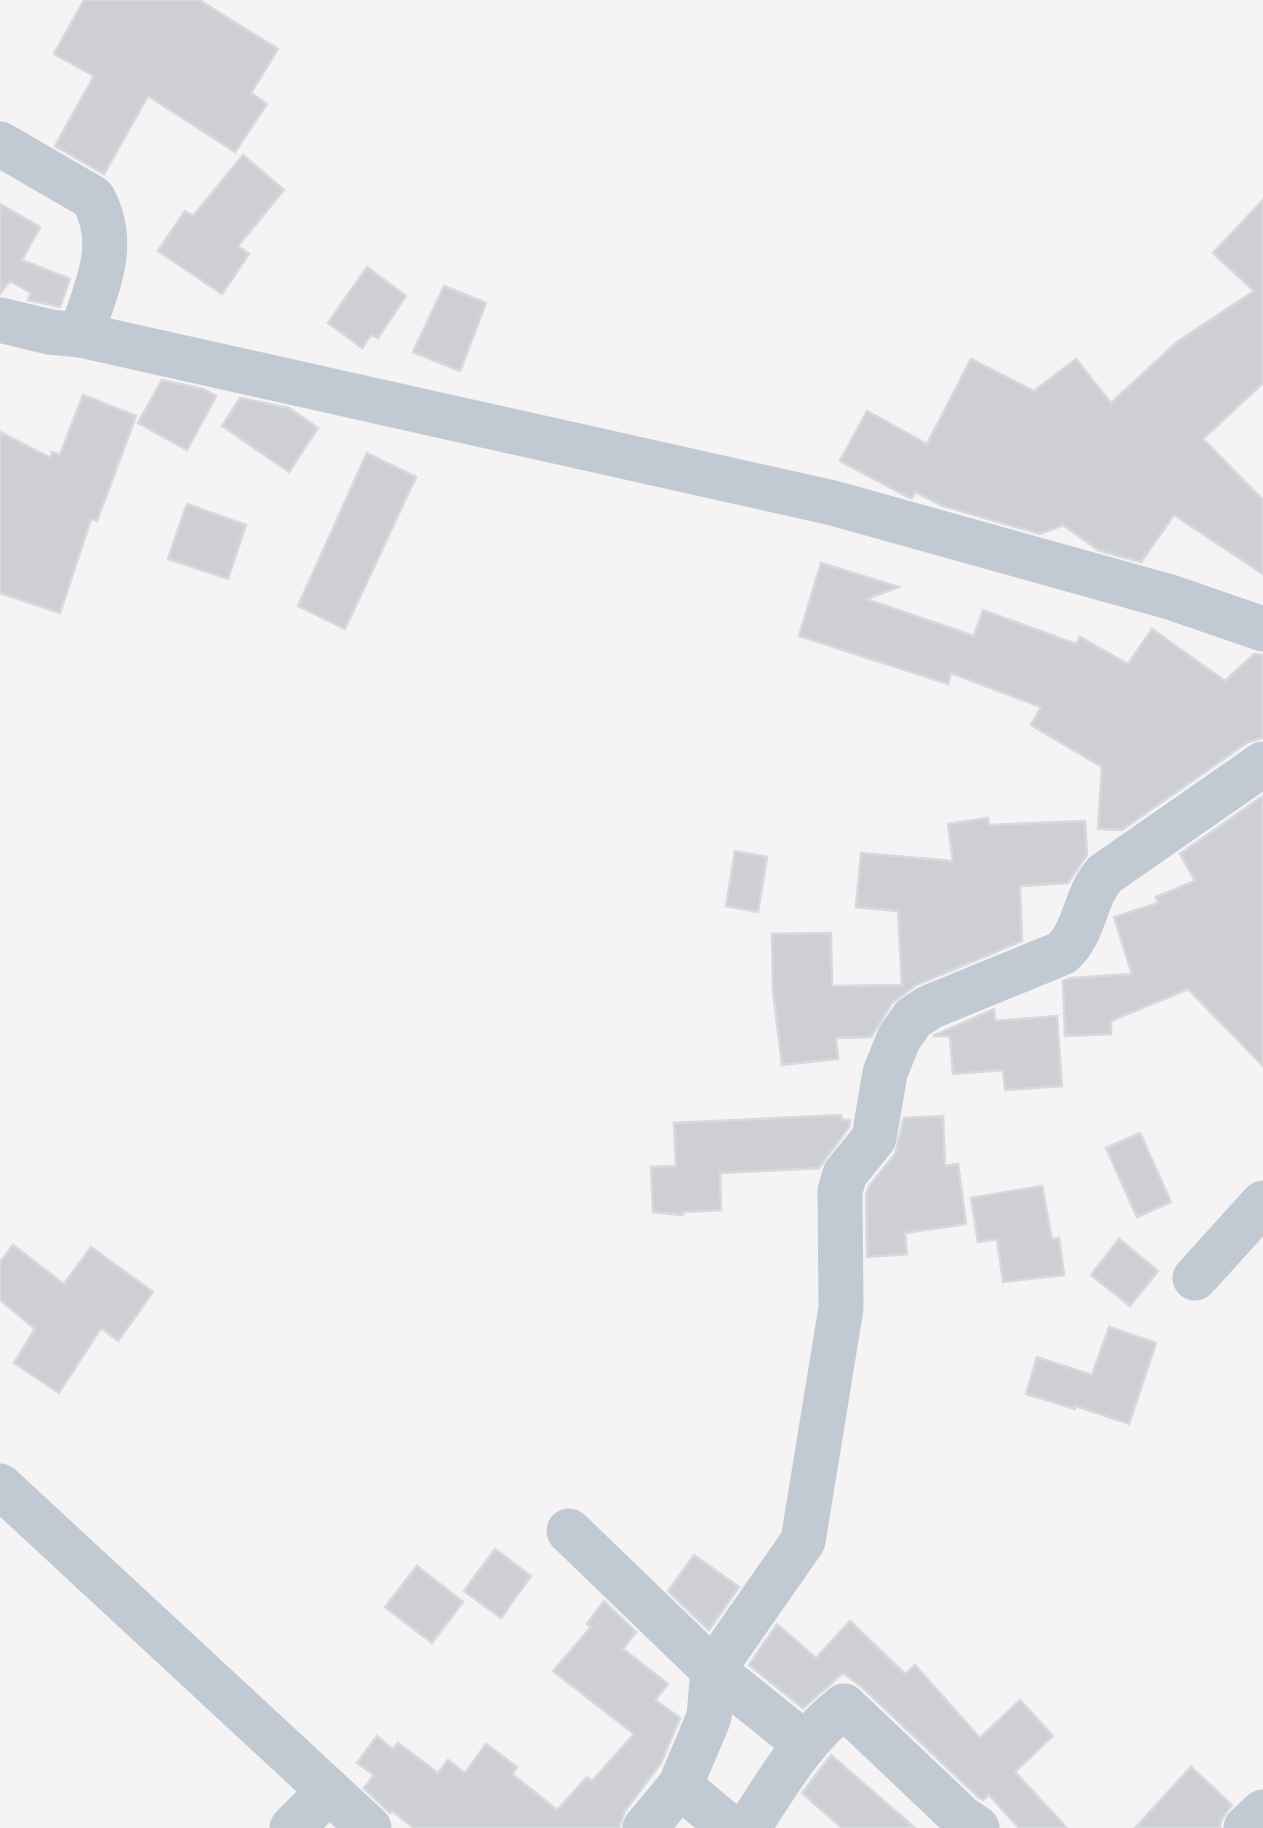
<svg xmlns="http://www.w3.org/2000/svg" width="1263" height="1828" font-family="'Source Sans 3',sans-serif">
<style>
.building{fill:#cdcfd5;stroke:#d7d9de;stroke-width:2.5}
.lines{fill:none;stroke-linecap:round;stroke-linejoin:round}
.street{stroke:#c1cad2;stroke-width:45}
</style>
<rect width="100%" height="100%" fill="#f5f3f3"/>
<!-- building -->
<g class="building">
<polygon points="84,0 199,0 278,49 251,93 267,104 235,152 148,96 104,174 55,146 94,76 54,54"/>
<polygon points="243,155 284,190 238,246 249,254 222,294 158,251 185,211 193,216"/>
<polygon points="1263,200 1263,383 1203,439 1263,500 1263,574 1174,515 1141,562 1098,550 1063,525 1040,534 943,506 915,492 912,498 908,497 840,461 867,411 927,444 971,359 1034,391 1076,359 1111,403 1177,342 1254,291 1213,253"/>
<polygon points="0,204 40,227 22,260 70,279 60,307 28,300 31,293 10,281 0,294"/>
<polygon points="367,267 406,296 378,338 371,335 362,348 328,323"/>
<polygon points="444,286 486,303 460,371 413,352"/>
<polygon points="162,380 203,389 216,396 187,450 138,423"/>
<polygon points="83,395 136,416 97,521 91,519 60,613 0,593 0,432 51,458 52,452 60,455"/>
<polygon points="240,398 289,408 318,428 289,472 222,426"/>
<polygon points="367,453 416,477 345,629 298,606"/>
<polygon points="187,504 246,525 228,579 168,559"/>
<polygon points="821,563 899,587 866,599 974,636 983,610 1076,644 1080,637 1128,664 1152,629 1225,681 1254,654 1263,655 1263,738 1248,742 1122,830 1098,829 1102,767 1031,725 1041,707 951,673 948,684 799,636"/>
<polygon points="1263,796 1263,1066 1188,989 1111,1021 1111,1034 1065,1036 1063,981 1071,978 1132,974 1114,917 1158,903 1156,897 1195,881 1180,854"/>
<polygon points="988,818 989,825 1085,821 1087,855 1068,883 1020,886 1022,941 916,985 892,1003 871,1037 836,1038 838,1059 782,1065 773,991 772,934 831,933 832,986 902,985 898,911 856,907 861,853 953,861 948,824"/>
<polygon points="735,851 767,857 758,912 726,906"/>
<polygon points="994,1009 995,1021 1057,1016 1062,1086 1005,1090 1003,1070 953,1074 950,1036 933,1036"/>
<polygon points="841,1115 842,1120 850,1120 849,1127 819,1168 720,1173 721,1210 683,1212 683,1215 653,1212 651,1167 676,1166 674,1123"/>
<polygon points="943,1116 945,1166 958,1164 966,1224 905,1233 907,1254 867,1257 866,1195 869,1186 895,1154 904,1118"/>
<polygon points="1140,1133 1171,1202 1137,1217 1106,1148"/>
<polygon points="1042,1186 1052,1239 1059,1238 1064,1275 1003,1282 997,1239 978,1242 971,1198"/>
<polygon points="1119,1239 1158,1271 1130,1306 1091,1275"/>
<polygon points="13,1245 64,1284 91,1247 153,1292 118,1341 101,1328 59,1393 14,1363 35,1329 0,1300 0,1262"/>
<polygon points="1109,1327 1156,1343 1129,1424 1076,1406 1075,1409 1026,1394 1037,1357 1092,1375"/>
<polygon points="495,1549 531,1576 501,1618 464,1591"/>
<polygon points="694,1555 739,1587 709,1630 668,1591"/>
<polygon points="417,1566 463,1602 432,1643 385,1607"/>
<polygon points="604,1601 636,1632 623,1649 668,1684 655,1700 680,1718 661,1763 625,1811 619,1828 414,1828 392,1811 390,1813 364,1788 374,1775 357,1763 377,1736 393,1749 398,1743 438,1773 448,1760 465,1773 486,1744 517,1767 512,1774 557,1810 587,1777 592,1781 634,1734 553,1671 591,1627 587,1624"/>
<polygon points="850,1621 905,1674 915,1665 980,1738 1020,1700 1053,1736 1015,1772 1067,1828 1019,1828 989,1795 983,1800 978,1797 862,1687 843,1673 803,1708 749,1665 777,1624 816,1658"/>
<polygon points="831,1755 915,1828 842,1828 802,1793"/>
<polygon points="1191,1767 1232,1805 1221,1820 1220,1828 1135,1828"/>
</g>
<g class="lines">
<!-- street -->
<g class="street">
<path d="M0 144 93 198C119 246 96 287 81 335"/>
<polyline points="0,320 50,332 81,335 833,503 1170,597 1263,629"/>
<polyline points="1195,1278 1263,1203"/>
<polyline points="0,1486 369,1828"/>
<polyline points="569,1531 713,1670 804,1743"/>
<path d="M680 1786 709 1717 713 1670 803 1541 841 1308 840 1191 845 1174 874 1138 885 1073 899 1038 913 1018 930 1007 1062 953C1086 931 1084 897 1105 874L1263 764"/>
<polyline points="292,1828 329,1791"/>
<polyline points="645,1828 680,1786 730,1828"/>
<path d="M748 1828C777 1784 802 1739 844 1706L962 1818 977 1828"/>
<polyline points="1246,1828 1263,1812"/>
</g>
</g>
</svg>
